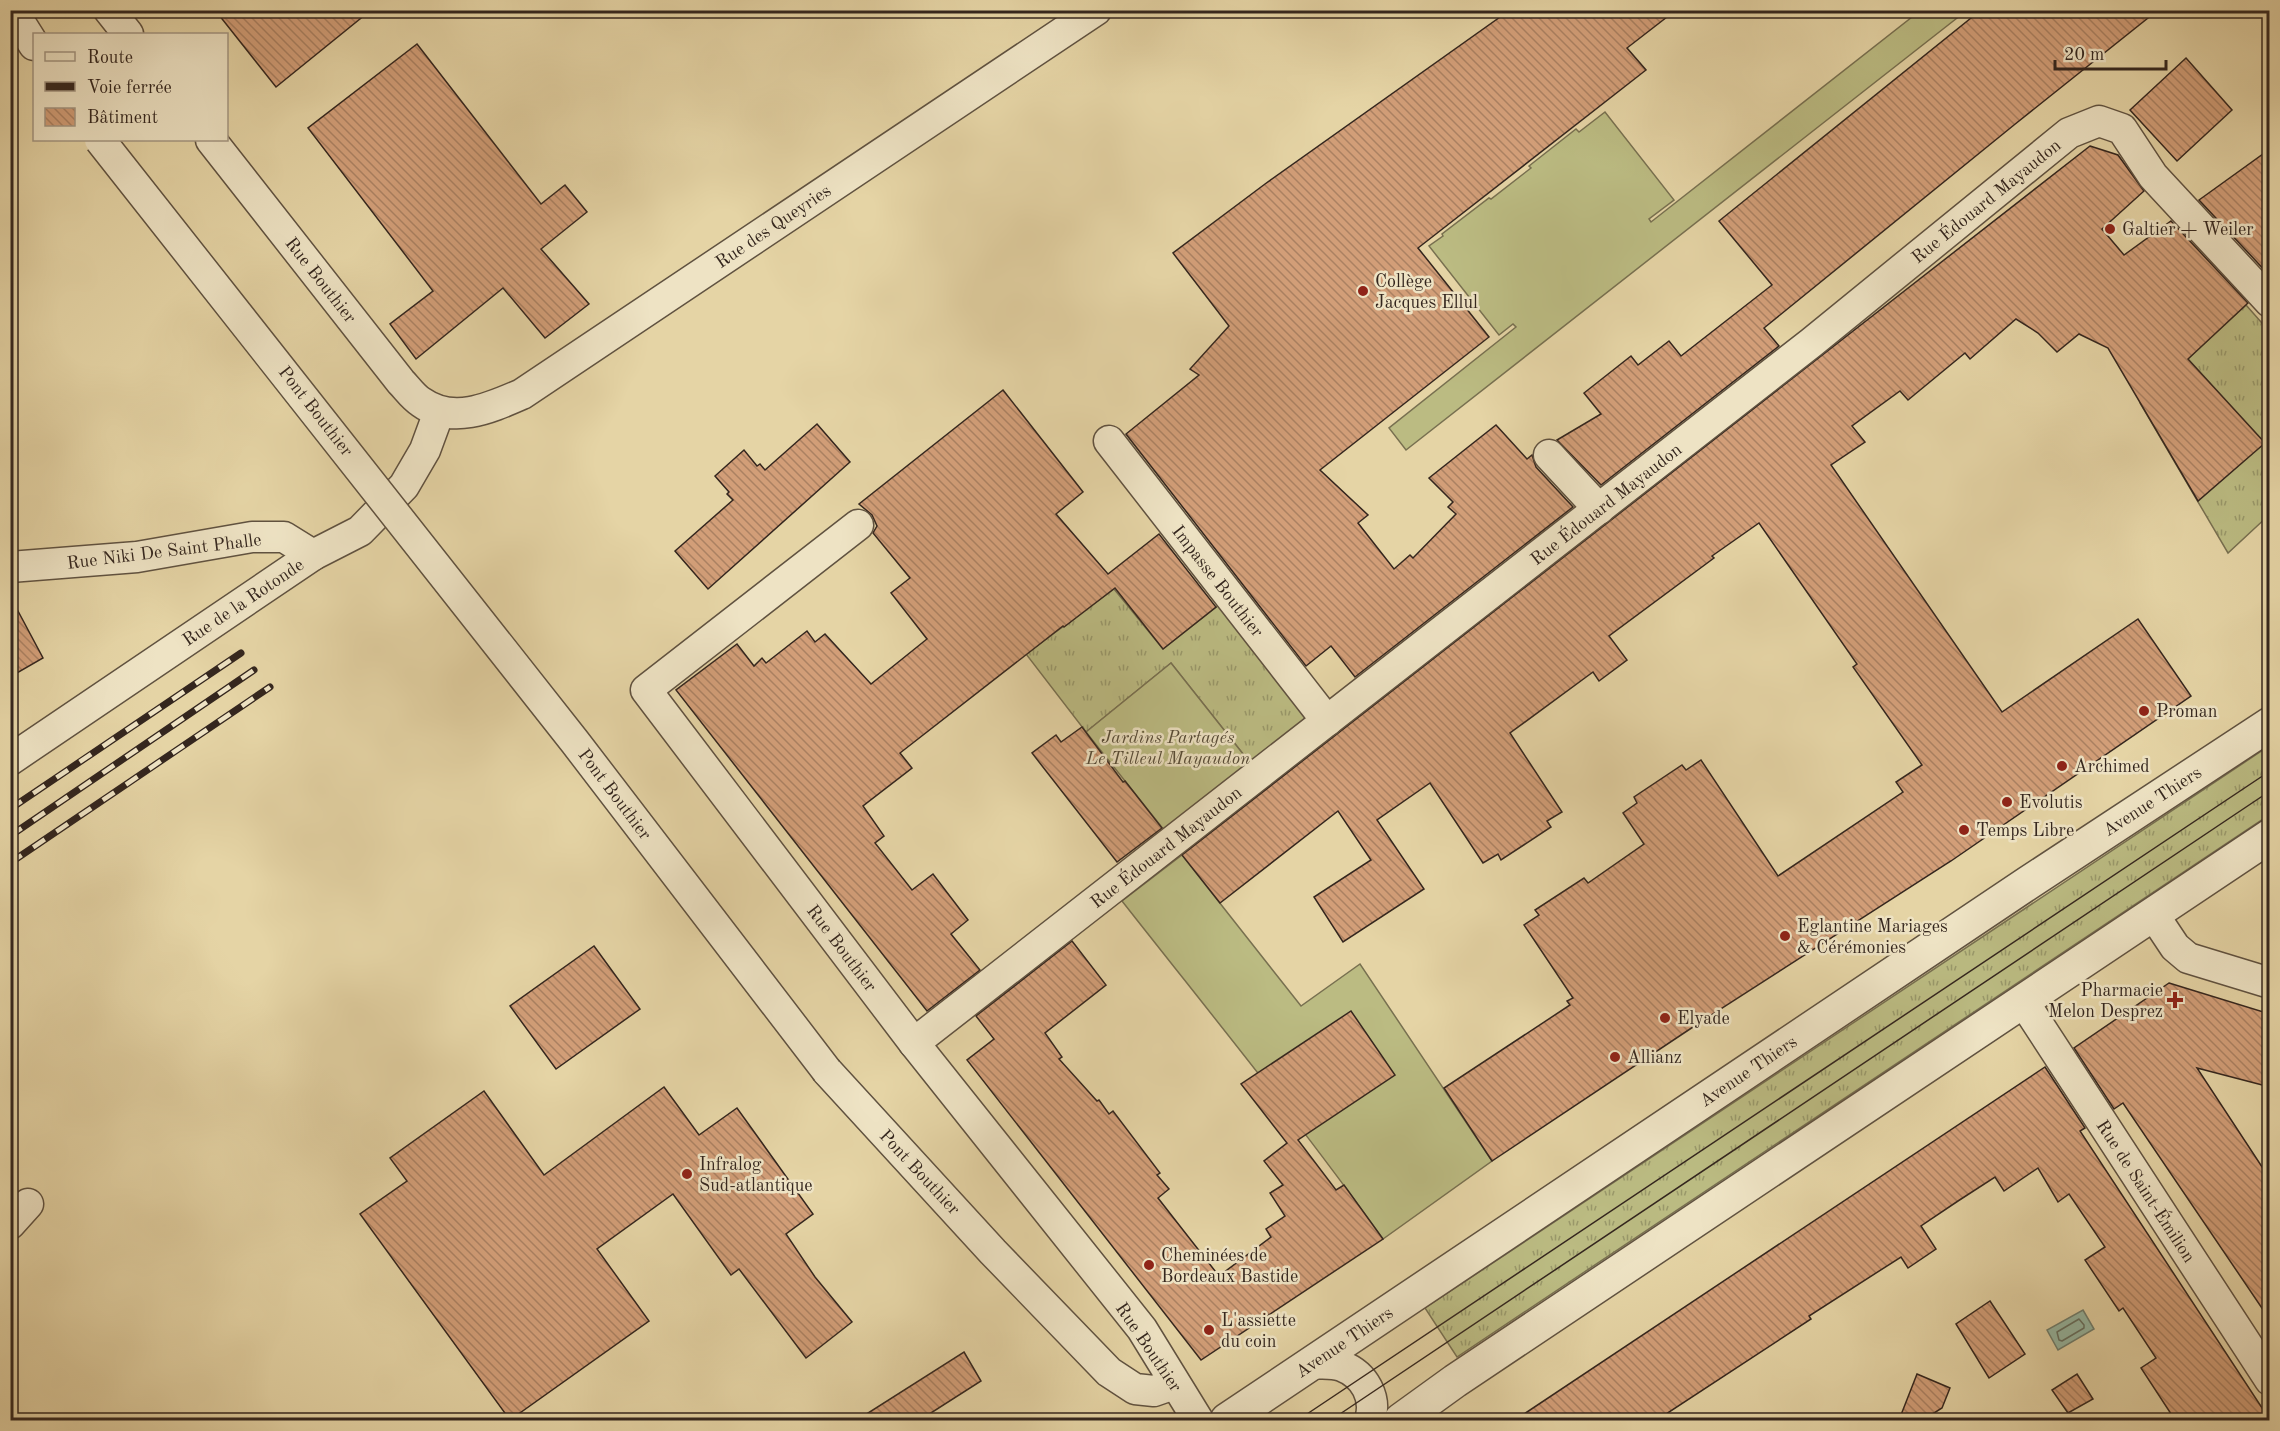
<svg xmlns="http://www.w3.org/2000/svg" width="2280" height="1431" font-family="'Old Standard TT',serif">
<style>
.grass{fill:url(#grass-tufts);stroke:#787050;stroke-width:1.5}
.garden{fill:#bbbb82;stroke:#787050;stroke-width:1.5}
.water{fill:#96b8a3;stroke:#6f7e6e;stroke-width:1.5}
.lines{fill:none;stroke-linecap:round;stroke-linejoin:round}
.shore{stroke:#656f60;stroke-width:1.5}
.building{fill:url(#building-back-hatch);stroke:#34261e;stroke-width:1.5}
.minor-casing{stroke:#605240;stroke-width:33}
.tertiary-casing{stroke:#605240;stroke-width:36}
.minor{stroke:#eee3c4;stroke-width:30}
.tertiary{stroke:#eee3c4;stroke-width:33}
.tram{stroke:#34261e;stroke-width:1.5}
.rail-casing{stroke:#34261e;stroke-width:7}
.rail{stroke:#eee3c4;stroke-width:4.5;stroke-dasharray:14;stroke-linecap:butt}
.minor-bridge-casing{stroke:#605240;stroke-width:33;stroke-linecap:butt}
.minor-bridge{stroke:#eee3c4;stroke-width:30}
.poi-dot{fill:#8f2418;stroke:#eee3c4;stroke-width:2}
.labels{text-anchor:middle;stroke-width:5;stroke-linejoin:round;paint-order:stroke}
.street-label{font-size:18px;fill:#34261e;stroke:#eee3c4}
.poi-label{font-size:18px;fill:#34261e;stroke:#eee3c4;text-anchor:start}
.park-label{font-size:18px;font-style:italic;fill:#564b37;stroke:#eee3c4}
</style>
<defs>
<pattern id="grass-tufts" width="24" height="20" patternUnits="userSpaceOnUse" patternTransform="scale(1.5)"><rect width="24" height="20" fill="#bbbb82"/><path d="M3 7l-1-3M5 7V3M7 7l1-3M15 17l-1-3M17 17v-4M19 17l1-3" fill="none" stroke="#99986a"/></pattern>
<pattern id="building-back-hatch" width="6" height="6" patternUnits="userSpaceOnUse" patternTransform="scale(1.5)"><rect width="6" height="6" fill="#d29e78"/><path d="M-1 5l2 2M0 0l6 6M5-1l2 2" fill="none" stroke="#ab8162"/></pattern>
</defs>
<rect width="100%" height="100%" fill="#e5d4a5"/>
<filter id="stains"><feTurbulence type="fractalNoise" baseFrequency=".00333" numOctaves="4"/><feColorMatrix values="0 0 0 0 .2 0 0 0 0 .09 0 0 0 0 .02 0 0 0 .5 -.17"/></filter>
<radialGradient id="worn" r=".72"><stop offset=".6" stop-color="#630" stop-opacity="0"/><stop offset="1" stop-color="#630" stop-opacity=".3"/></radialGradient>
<!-- grass -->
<g class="grass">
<polygon points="2246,305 2269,331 2269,515 2228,553 2140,403"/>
<polygon points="1114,589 1163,649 1220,604 1311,719 1251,764 1171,663 1086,732 1026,654"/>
<polygon points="2269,746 2269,815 1457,1357 1425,1308"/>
</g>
<!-- garden -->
<g class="garden">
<polygon points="1921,10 1966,11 1406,450 1389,428 1516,327 1513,324 1499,335 1429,246 1443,236 1442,234 1489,198 1491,199 1531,168 1529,166 1576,129 1579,132 1605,112 1674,200 1649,219 1651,222"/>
<polygon points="1171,663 1251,764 1164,830 1086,732"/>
<path d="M1182 855 1301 1006 1360 964 1492 1161 1383 1239C1300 1123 1210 1013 1122 901Z"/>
</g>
<!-- water -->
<polygon class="water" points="2083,1310 2094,1329 2058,1350 2047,1330"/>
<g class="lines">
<!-- shore -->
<polygon class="shore" points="2079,1319 2084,1325 2084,1328 2062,1341 2059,1340 2057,1332"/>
</g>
<!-- building -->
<g class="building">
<polygon points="215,10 371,10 276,87"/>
<polygon points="1510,10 1676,10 1627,48 1646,70 1418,248 1489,337 1320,470 1368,515 1358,523 1394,569 1410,555 1413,558 1456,514 1448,507 1453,502 1429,478 1496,425 1527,459 1532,455 1536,467 1573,507 1355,677 1331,646 1306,666 1126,434 1199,375 1190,369 1229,326 1173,253 1265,184"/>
<polygon points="1981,10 2158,10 2014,125 1764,328 1779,346 1601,485 1557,440 1601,414 1584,393 1631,356 1638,365 1669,341 1681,356 1772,285 1719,221"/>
<polygon points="417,44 541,204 565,185 587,212 541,249 589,304 545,338 503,288 416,359 390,324 433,291 308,128"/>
<polygon points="2186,58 2232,110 2177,161 2130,110"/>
<polygon points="2090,146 2118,155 2144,191 2102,229 2124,255 2171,221 2248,303 2188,359 2265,443 2198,501 2108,348 2079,334 2057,352 2038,333 2016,319 1970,359 1965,353 1908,400 1900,391 1852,426 1865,442 1831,465 2002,712 2138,619 2191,696 1951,861 1702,1021 1492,1161 1444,1088 1570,1005 1567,1001 1573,998 1524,925 1539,915 1535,910 1584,878 1588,883 1644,844 1623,813 1637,803 1634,797 1682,765 1686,770 1701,760 1778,876 1903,792 1896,782 1922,765 1853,667 1857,664 1759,523 1712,556 1714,558 1609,636 1627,660 1599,681 1593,672 1510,733 1562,812 1547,821 1551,827 1501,860 1498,854 1483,863 1430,783 1377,820 1424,889 1343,942 1314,897 1371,860 1338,811 1220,903 1182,855"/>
<polygon points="2270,149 2270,276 2199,200"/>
<polygon points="1003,390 1083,492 1056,514 1108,574 1159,534 1216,607 1163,649 1115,588 1064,627 1063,626 900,753 912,768 863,806 884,836 875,843 912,890 933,874 968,920 951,934 980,970 927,1011 676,690 737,644 754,666 762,658 766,663 807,631 815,642 825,634 871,684 927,639 891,593 910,578 873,533 877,526 872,515 859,504"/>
<polygon points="817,424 850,462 708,589 675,551 733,500 727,494 729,492 715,476 744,450 757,466 760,464 765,470"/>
<polygon points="10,596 43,658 10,677"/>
<polygon points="1082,727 1123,782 1125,781 1162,828 1117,862 1032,753 1056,735 1061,742"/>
<polygon points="1072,941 1106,985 1045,1033 1062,1057 1059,1059 1097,1101 1099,1100 1109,1114 1113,1111 1160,1173 1157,1175 1169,1189 1158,1198 1219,1276 1271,1237 1266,1229 1285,1216 1270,1193 1283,1185 1264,1161 1287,1143 1241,1084 1351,1011 1395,1075 1298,1140 1336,1190 1344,1185 1383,1239 1201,1360 967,1060 994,1039 976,1016"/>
<polygon points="594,946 640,1009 556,1069 510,1006"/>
<polygon points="2169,983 2270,1014 2270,1087 2197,1068 2270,1179 2270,1320 2123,1103 2114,1109 2074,1048"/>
<polygon points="2045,1067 2085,1128 2080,1131 2270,1420 2175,1420 2141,1368 2156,1358 2123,1308 2119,1311 2085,1260 2105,1247 2069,1194 2058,1202 2038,1168 2004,1191 1995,1177 1958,1201 1921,1226 1936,1249 1908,1268 1901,1257 1809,1316 1811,1319 1657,1420 1515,1420"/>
<polygon points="664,1087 699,1135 737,1108 813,1214 786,1234 815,1277 852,1322 806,1358 739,1269 731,1275 673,1194 597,1249 649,1321 510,1420 360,1214 407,1181 390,1158 484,1091 544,1175"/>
<polygon points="1990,1301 2025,1354 1989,1378 1956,1324"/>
<polygon points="964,1352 981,1381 920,1420 857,1420"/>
<polygon points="1917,1374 1950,1388 1942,1408 1923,1420 1899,1420"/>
<polygon points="2077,1374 2093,1399 2068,1413 2052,1390"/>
</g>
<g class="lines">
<defs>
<g id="minor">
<polyline points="12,10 34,45"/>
<polyline points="109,10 128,34"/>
<path d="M211 140 401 382C407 388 413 397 421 402 453 425 490 408 522 394L1096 10"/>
<polyline points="1109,441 1327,721"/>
<polyline points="1549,455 1599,509"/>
<polyline points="858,525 646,690 914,1043 1142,1329 1198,1420"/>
<polyline points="10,567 137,557 252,537 284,537 313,555"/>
<polyline points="10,760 313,555 360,531 404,486 425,450 439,412"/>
<polyline points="2153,914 2175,947 2188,958 2270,983"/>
<polyline points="2023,1001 2270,1380"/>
<polyline points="914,1043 1811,343 2069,133 2099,121 2122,129 2153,176 2270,302"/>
<polyline points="827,1071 993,1252 1109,1372 1135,1389 1154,1391 1174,1384"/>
<polyline points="10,1224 28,1204"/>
<path d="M1313 1363C1322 1364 1334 1363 1342 1366 1365 1375 1377 1398 1370 1420"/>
</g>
<g id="tertiary">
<polyline points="1227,1420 2028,883 2270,724"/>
<polyline points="1401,1420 1455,1381 2270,836"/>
</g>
</defs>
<!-- minor casing -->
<use href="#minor" class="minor-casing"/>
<!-- tertiary casing -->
<use href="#tertiary" class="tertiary-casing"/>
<!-- minor -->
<use href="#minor" class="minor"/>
<!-- tertiary -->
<use href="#tertiary" class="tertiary"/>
<!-- tram -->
<g class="tram">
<polyline points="1298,1420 2270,771"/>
<polyline points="1331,1420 2270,791"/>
</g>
<defs>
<g id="rail">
<polyline points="10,809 241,653"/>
<polyline points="10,836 254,670"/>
<polyline points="10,863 270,687"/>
</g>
</defs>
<!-- rail casing -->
<use href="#rail" class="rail-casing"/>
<!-- rail -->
<use href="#rail" class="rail"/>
<defs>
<polyline id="minor-bridge" points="100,140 575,742 827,1071"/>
</defs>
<!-- minor-bridge casing -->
<use href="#minor-bridge" class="minor-bridge-casing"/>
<!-- minor-bridge -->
<use href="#minor-bridge" class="minor-bridge"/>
</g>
<!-- markers -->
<g class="poi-dot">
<circle cx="2110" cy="229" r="6"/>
<circle cx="1363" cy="291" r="6"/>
<circle cx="2144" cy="711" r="6"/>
<circle cx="2062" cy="766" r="6"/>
<circle cx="2007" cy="802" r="6"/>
<circle cx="1964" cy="830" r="6"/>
<circle cx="1785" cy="936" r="6"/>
<path d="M2172 991h6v6h6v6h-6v6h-6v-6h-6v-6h6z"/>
<circle cx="1665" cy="1018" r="6"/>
<circle cx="1615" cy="1057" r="6"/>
<circle cx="687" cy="1174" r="6"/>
<circle cx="1149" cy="1265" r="6"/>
<circle cx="1209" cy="1330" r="6"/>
</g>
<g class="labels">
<!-- street labels -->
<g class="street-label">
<text transform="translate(1986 201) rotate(-39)" y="6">Rue Édouard Mayaudon</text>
<text transform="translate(773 226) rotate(-34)" y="6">Rue des Queyries</text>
<text transform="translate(321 280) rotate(52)" y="6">Rue Bouthier</text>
<text transform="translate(316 411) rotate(52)" y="6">Pont Bouthier</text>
<text transform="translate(1606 504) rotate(-38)" y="6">Rue Édouard Mayaudon</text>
<text transform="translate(164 551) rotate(-7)" y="6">Rue Niki De Saint Phalle</text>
<text transform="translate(1218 581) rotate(52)" y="6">Impasse Bouthier</text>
<text transform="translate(243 602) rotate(-34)" y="6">Rue de la Rotonde</text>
<text transform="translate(615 794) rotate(53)" y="6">Pont Bouthier</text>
<text transform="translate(2152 801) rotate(-33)" y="6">Avenue Thiers</text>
<text transform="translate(1166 847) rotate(-38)" y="6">Rue Édouard Mayaudon</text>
<text transform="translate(842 948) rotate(53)" y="6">Rue Bouthier</text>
<text transform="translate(1748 1071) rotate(-34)" y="6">Avenue Thiers</text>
<text transform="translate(920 1172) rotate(47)" y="6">Pont Bouthier</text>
<text transform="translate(2146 1191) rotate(57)" y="6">Rue de Saint-Émilion</text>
<text transform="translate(1344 1342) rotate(-34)" y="6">Avenue Thiers</text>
<text transform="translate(1149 1347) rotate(56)" y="6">Rue Bouthier</text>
</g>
<!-- poi labels -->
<g class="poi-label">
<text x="2122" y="235">Galtier + Weiler</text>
<text x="1375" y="287">Collège<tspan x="1375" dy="21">Jacques Ellul</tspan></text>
<text x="2156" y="717">Proman</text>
<text x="2074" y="772">Archimed</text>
<text x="2019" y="808">Evolutis</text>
<text x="1976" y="836">Temps Libre</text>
<text x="1797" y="932">Eglantine Mariages<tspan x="1797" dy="21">&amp; Cérémonies</tspan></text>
<text x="2163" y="996" text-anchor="end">Pharmacie<tspan x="2163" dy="21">Melon Desprez</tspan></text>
<text x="1677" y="1024">Elyade</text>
<text x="1627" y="1063">Allianz</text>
<text x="699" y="1170">Infralog<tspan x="699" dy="21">Sud-atlantique</tspan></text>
<text x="1161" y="1261">Cheminées de<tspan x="1161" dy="21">Bordeaux Bastide</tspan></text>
<text x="1221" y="1326">L'assiette<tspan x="1221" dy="21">du coin</tspan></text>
</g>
<!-- park labels -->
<g class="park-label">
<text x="1168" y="743">Jardins Partagés<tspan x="1168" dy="21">Le Tilleul Mayaudon</tspan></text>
</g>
</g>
<!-- margin -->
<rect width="2280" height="1431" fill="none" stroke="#e5d4a5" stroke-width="36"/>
<rect x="12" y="12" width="2256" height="1407" fill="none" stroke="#34261e" stroke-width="3"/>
<rect x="18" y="18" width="2244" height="1395" fill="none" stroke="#34261e" stroke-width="1.5"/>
<!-- legend -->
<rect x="33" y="33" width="195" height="108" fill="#eee3c4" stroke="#a49782" stroke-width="1.5"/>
<rect x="45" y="52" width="30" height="9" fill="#eee3c4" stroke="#a49782" stroke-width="1.5"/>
<text x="87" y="63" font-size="18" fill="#34261e">Route</text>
<rect x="45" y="82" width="30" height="9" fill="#34261e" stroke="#a49782" stroke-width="1.5"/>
<text x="87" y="93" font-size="18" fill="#34261e">Voie ferrée</text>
<rect x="45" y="108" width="30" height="18" fill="url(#building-back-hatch)" stroke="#a49782" stroke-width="1.5"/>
<text x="87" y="123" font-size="18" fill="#34261e">Bâtiment</text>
<!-- scale -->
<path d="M2055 60v9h111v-9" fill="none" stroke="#34261e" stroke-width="3"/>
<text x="2064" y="60" font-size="18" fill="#34261e" stroke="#eee3c4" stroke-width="4.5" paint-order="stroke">20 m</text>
<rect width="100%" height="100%" filter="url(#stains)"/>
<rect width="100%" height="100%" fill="url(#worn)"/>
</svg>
